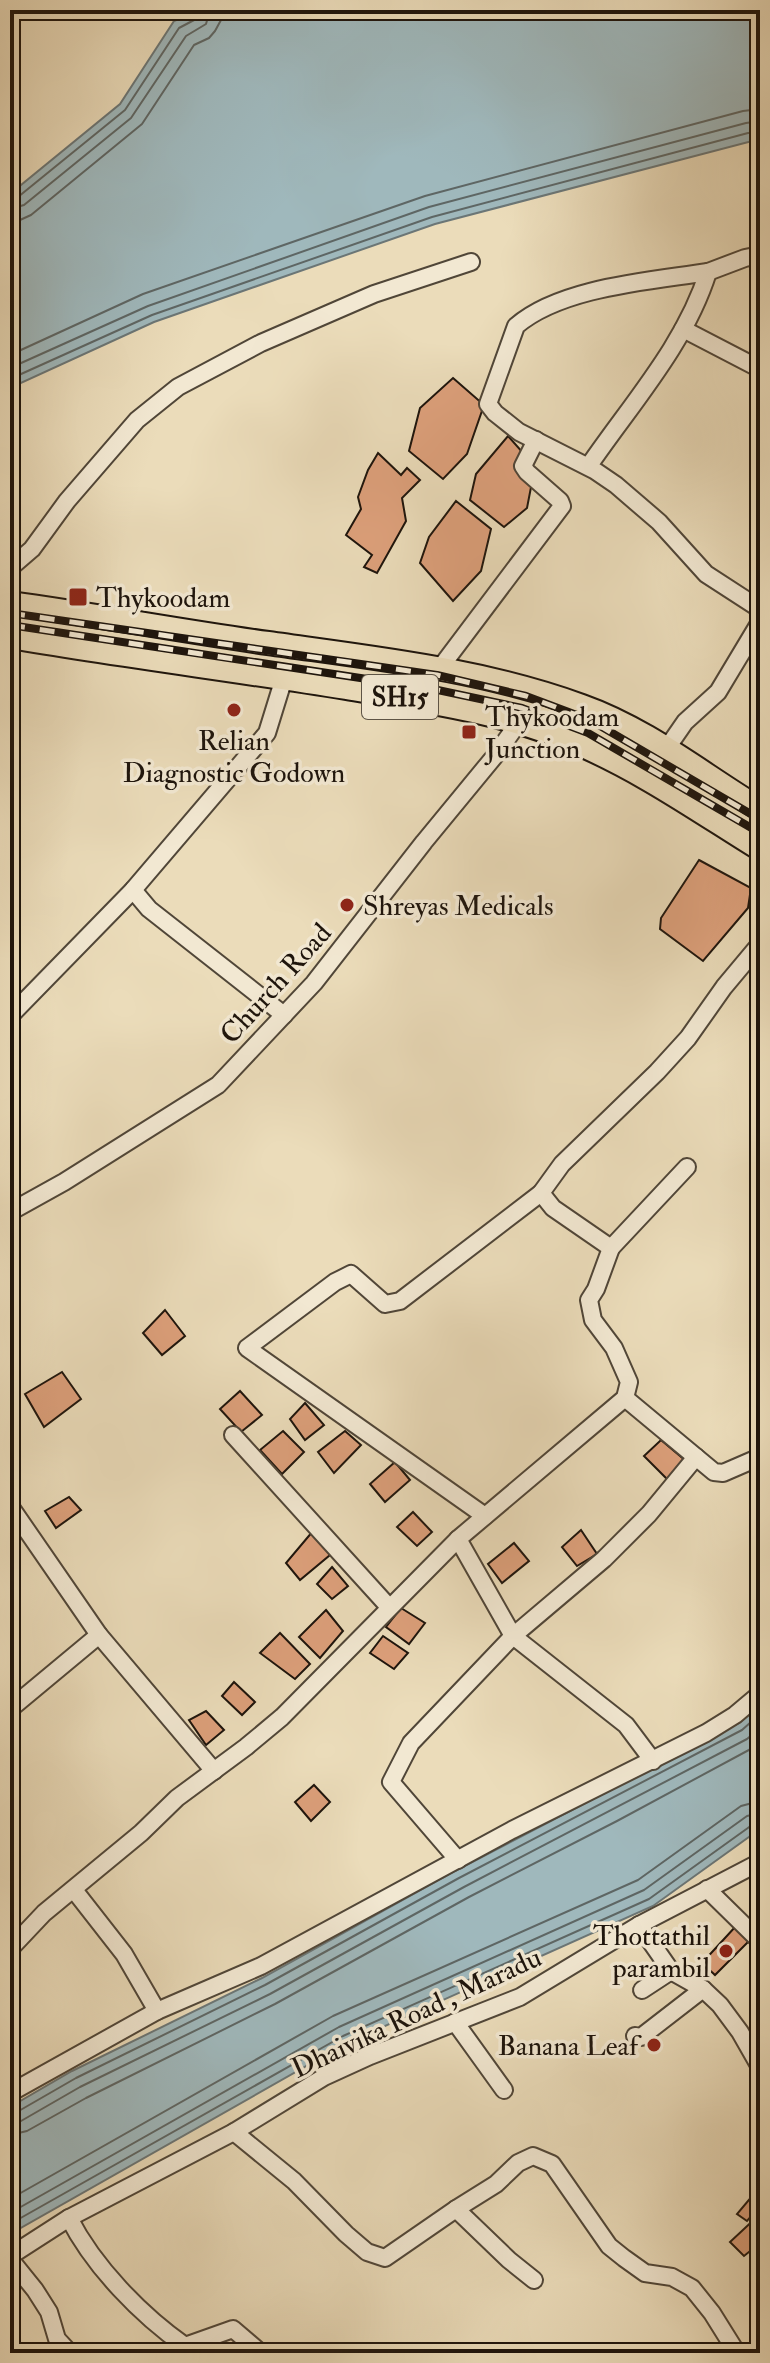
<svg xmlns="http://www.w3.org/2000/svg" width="770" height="2363" font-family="'IM FELL Double Pica',serif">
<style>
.water{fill:#9fb8bc;stroke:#6b7676;stroke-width:2}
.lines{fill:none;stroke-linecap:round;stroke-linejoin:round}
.shore{stroke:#5e6664;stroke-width:2}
.building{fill:#dda07b;stroke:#1d140c;stroke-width:2}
.minor-casing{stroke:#504638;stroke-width:20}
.major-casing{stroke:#1d140c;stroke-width:26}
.minor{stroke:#f2e8d2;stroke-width:16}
.major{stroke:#ebdcba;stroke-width:22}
.rail-casing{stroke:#1d140c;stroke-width:8}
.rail{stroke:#f2e8d2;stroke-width:5;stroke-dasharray:15;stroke-linecap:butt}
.poi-dot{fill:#8f2418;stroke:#f2e8d2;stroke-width:3}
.labels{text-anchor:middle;stroke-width:7;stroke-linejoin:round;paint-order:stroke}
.shield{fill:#f2e8d2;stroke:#5d5447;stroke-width:2}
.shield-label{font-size:26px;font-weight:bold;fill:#1d140c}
.poi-label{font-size:28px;fill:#1d140c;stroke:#f2e8d2;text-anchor:start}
.street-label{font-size:28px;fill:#1d140c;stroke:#f2e8d2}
</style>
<rect width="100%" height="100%" fill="#ebdcba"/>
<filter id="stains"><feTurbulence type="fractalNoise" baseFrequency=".0025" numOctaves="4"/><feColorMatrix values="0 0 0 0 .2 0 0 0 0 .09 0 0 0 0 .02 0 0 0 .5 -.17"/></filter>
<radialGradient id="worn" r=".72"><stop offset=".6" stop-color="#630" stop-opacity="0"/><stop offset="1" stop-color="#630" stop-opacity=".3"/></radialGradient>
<!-- water -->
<g class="water">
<polygon points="200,10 760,10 760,139 435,224 154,322 10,388 10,194 120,104 174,21"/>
<polygon points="760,1704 760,1829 653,1906 347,2043 10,2234 10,2107 72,2071 262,1978 455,1871 739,1723"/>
</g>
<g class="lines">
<!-- shore -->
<g class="shore">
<polyline points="10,199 18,197 125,110 179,28 196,19 199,10"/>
<polyline points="10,209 24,205 131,118 186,36 206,24 210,10"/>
<polyline points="10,221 20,220 31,215 142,124 194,45 209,38 215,31 221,20 222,10"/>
<polyline points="10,355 143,294 425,196 743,111 760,109"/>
<polyline points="10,368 148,306 429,207 746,123 760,121"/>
<polyline points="10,379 152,315 432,217 748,133 760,132"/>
<polyline points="10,2113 17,2112 76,2078 265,1985 459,1878 742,1730 760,1714"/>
<polyline points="10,2123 21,2121 80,2087 270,1994 464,1887 747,1739 760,1728"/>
<polyline points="10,2135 27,2131 86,2098 275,2004 469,1897 617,1821 760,1744"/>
<polyline points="10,2199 333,2016 638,1880 741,1806 760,1801"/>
<polyline points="10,2213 339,2027 644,1890 747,1816 760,1813"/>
<polyline points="10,2224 343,2036 649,1899 752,1825 760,1823"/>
</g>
</g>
<!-- building -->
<g class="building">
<polygon points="453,378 484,405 467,454 443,479 409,451 420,408"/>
<polygon points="508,436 524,454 532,482 527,508 504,527 470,500 476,474"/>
<polygon points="378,453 401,475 407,468 420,480 402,498 406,521 377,573 364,567 372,555 346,535 361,509 358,497 368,470"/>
<polygon points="456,501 491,529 481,571 453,601 420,563 429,537"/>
<polygon points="699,860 751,888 748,908 703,961 660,929 661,918"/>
<polygon points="165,1310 185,1336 162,1355 143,1333"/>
<polygon points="62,1372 81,1399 44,1427 25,1394"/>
<polygon points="240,1391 262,1415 241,1432 220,1409"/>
<polygon points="305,1403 324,1425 305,1440 290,1419"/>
<polygon points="283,1431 304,1452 282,1474 260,1450"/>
<polygon points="345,1431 361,1445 334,1473 318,1452"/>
<polygon points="661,1440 686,1461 667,1479 644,1456"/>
<polygon points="395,1462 410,1480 385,1502 370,1484"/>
<polygon points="69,1497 81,1510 56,1528 45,1511"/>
<polygon points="413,1512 432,1532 417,1546 397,1527"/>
<polygon points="581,1530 597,1554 577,1566 562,1547"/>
<polygon points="313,1531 330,1555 300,1580 286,1563"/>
<polygon points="514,1543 529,1561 502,1583 488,1564"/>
<polygon points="332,1567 348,1586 332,1599 317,1584"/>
<polygon points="401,1608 425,1623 409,1644 386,1627"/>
<polygon points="326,1610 343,1631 320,1658 299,1637"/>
<polygon points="280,1633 310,1664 295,1679 260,1653"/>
<polygon points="383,1636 408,1653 394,1669 370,1653"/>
<polygon points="234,1682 255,1702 242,1715 222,1696"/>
<polygon points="206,1711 224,1730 206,1745 189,1720"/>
<polygon points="314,1785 330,1802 311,1821 295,1802"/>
<polygon points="736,1926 750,1940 715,1975 702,1963"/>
<polygon points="753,2195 760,2202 760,2206 747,2221 737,2214"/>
<polygon points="759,2215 760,2243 744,2256 730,2242"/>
</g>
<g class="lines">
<defs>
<g id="minor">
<polyline points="708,272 745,258 760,255"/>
<polyline points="683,329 760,369"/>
<path d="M588 467C631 404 685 345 708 272 651 281 561 287 516 326L488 404 495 413 519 432 594 470 616 485 659 522 706 574 760 609"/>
<polyline points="10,568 32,549 67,501 137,420 178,387 261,343 374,294 471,262"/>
<polyline points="440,668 562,506 560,501 527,472 523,466 536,440"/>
<polyline points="667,748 685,722 718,692 760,622"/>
<polyline points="133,890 149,909 284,1015"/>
<polyline points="10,1016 133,890 267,733 284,678"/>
<polyline points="10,1212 64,1182 218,1085 314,983 424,842 494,757 519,722"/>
<polyline points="611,1248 687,1167"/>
<polyline points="625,1398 714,1472 723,1473 753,1460 760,1468"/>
<polyline points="233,1435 389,1607"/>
<polyline points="10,1506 99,1635 214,1771"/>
<polyline points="485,1516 247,1348 335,1282 351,1274 385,1304 400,1301 541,1193"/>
<polyline points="458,1539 513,1636 626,1725 653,1761"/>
<polyline points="10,1709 99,1635"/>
<polyline points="458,1860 391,1782 411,1743 513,1636 604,1559 649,1514 696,1457"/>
<polyline points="707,1889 760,1941"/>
<polyline points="74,1890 124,1954 157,2011"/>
<polyline points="639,1925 671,1971 703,1989 720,2005 740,2032 760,2067"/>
<polyline points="10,1949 44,1913 141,1833 177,1798 246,1747 282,1717 458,1539 625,1398 629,1382 614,1348 593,1320 589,1300 596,1289 611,1248 553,1208 541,1193 562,1164 657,1072 688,1038 724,987 760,944"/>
<polyline points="642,1990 671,1971"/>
<polyline points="455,2022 504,2090"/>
<polyline points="635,2036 641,2037 703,1989"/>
<polyline points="10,2093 157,2011 261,1966 512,1830 706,1733 735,1715 760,1694"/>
<polyline points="234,2132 294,2181 346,2234 367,2252 385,2258 456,2209"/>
<path d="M69 2218C94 2267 141 2315 185 2346L233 2329 261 2353"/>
<polyline points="10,2256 69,2218 234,2132 324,2077 370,2056 520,1997 639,1925 760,1862"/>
<polyline points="10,2259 35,2290 49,2312 57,2339 70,2353"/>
<polyline points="534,2280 509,2260 456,2209 496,2184 518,2163 533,2156 552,2164 609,2246 624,2258 645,2273 672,2277 692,2288 712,2313 737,2353"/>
</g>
<g id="major">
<path d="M10 603C96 615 182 631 268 643 373 658 481 669 582 706 647 729 702 774 760 809"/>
<path d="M10 637C122 656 234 670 346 688 424 701 503 712 576 743 642 771 700 812 760 849"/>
</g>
</defs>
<!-- minor casing -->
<use href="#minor" class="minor-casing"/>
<!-- major casing -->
<use href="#major" class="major-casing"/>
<!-- minor -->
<use href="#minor" class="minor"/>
<!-- major -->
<use href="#major" class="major"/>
<defs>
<g id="rail">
<polyline points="10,613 437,675 526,696 590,720 756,817"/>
<polyline points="10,625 433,689 522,708 588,733 760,833"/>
</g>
</defs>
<!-- rail casing -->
<use href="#rail" class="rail-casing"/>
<!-- rail -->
<use href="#rail" class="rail"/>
</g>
<!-- markers -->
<g class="poi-dot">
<rect x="68" y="587" width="20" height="20" rx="4"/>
<circle cx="234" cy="710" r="8"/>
<rect x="461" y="724" width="16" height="16" rx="4"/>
<circle cx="347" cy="905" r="8"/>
<circle cx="726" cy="1951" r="8"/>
<circle cx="654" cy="2045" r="8"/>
</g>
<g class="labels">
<!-- shield labels -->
<rect class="shield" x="362" y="675" width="76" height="44" rx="6"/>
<g class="shield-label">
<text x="400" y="706">SH15</text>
</g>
<!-- poi labels -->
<g class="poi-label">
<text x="96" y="607">Thykoodam</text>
<text x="485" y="726">Thykoodam<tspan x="485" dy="32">Junction</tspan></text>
<text x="234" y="750" text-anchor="middle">Relian<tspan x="234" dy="32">Diagnostic Godown</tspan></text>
<text x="363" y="915">Shreyas Medicals</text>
<text x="710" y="1945" text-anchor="end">Thottathil<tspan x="710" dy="32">parambil</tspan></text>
<text x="638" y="2055" text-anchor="end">Banana Leaf</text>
</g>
<!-- street labels -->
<g class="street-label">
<text transform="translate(275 983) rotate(-48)" y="10">Church Road</text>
<text transform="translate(416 2012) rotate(-25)" y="10">Dhaivika Road , Maradu</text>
</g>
</g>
<!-- margin -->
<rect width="770" height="2363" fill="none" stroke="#ebdcba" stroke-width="40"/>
<rect x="12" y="12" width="746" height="2339" fill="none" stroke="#1d140c" stroke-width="4"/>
<rect x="20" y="20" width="730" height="2323" fill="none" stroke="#1d140c" stroke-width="2"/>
<rect width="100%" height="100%" filter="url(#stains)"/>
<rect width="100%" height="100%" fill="url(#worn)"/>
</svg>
